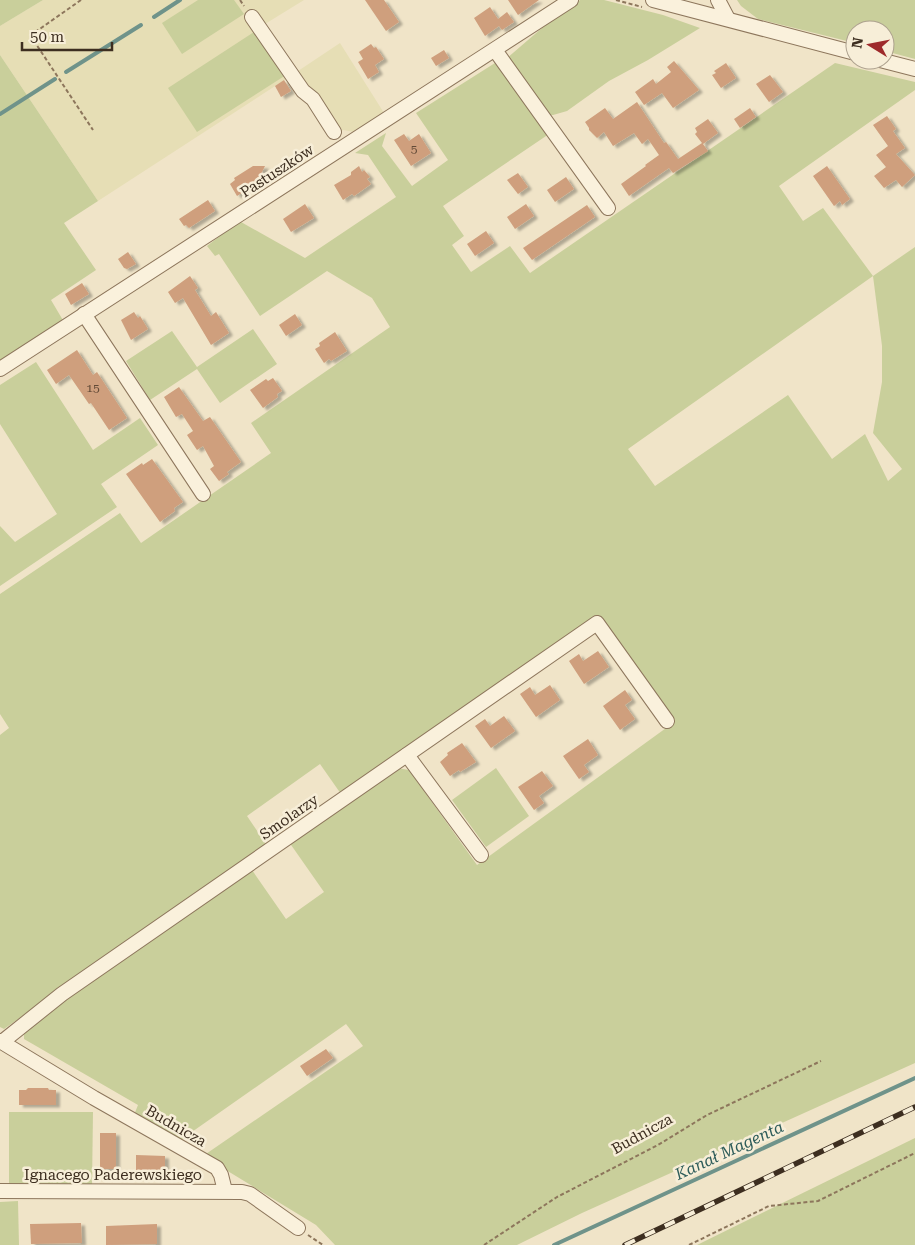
<svg xmlns="http://www.w3.org/2000/svg" width="915" height="1245" font-family="'Roboto Serif',serif">
<style>
.farmland{fill:#e6deb5}
.green{fill:#c9cf9b;fill-rule:evenodd}
.lines{fill:none;stroke-linecap:round;stroke-linejoin:round}
.stream{stroke:#6f938a;stroke-width:4}
.building{fill:#cf9f7d;filter:url(#shadow)}
.minor-casing{stroke:#8d765c;stroke-width:16}
.path{stroke:#8d765c;stroke-width:2;stroke-dasharray:4 2.5;stroke-linecap:butt}
.minor{stroke:#faf1dc;stroke-width:14}
.rail-casing{stroke:#3d2e20;stroke-width:5.5}
.rail{stroke:#f7eed8;stroke-width:4;stroke-dasharray:11;stroke-linecap:butt}
.labels{text-anchor:middle;stroke-width:5;stroke-linejoin:round;paint-order:stroke}
.number-label{font-size:12px;fill:#624a37}
.street-label{font-size:15px;fill:#3d2e20;stroke:#f7eed8}
.water-label{font-size:16px;font-style:italic;fill:#2f5d5a;stroke:#f7eed8}
</style>
<defs>
<filter id="shadow"><feDropShadow dx="4" dy="2.5" stdDeviation="1" flood-color="#0004"/></filter>
</defs>
<rect width="100%" height="100%" fill="#f0e4c8"/>
<!-- farmland -->
<polygon class="farmland" points="43,0 304,0 265,24 295,73 340,43 384,113 354,132 343,130 330,138 289,77 98,201 0,55 0,26"/>
<!-- green -->
<g class="green">
<polygon points="0,0 43,0 0,26"/>
<polygon points="198,0 234,0 244,14 182,54 162,23"/>
<polygon points="580,0 604,0 663,15 700,28 648,60 609,81 567,111 553,115 546,115 507,58 542,28"/>
<polygon points="737,0 915,0 915,59 885,51 885,30 855,30 855,43 758,19 741,6"/>
<polygon points="254,32 286,75 197,132 168,88"/>
<polygon points="0,55 98,201 64,223 96,270 51,300 64,322 0,363"/>
<path d="M495 63 549 134 443 206 464 236 452 245 471 272 510 246 530 273 835 63 915 82V90L779 186 803 221 823 208 873 276 915 247V1063L582 1213 517 1245H335L316 1225 203 1156 363 1046 346 1024 179 1141 134 1115 138 1105 24 1039V1028L189 911 218 894 252 870 286 919 324 892 289 842 397 768 409 770 477 865 673 723 597 615 341 794 320 764 247 816 266 844 4 1029 0 1027V735L9 728 0 714V594L120 513 141 543 271 453 251 423 390 327 372 298 327 271 260 316 219 254 215 256 207 246 234 225 241 222 305 258 396 197 368 155 355 153 386 133 382 146 412 186 448 160 416 113ZM873 276 882 346V382L873 433 902 469 888 481 865 434 832 459 788 395 655 486 628 449Z"/>
<polygon points="253,329 277,364 220,403 197,369 150,400 126,361 172,331 197,367"/>
<polygon points="36,362 93,450 140,418 158,445 101,484 117,507 0,586 0,526 15,542 57,514 0,424 0,385"/>
<polygon points="496,768 529,816 486,847 452,800"/>
<polygon points="9,1112 93,1112 92,1186 9,1186"/>
<polygon points="915,1138 915,1245 697,1245"/>
<polygon points="18,1201 19,1245 0,1245 0,1202"/>
</g>
<g class="lines">
<!-- stream -->
<g class="stream">
<polyline points="154,17 180,0"/>
<polyline points="66,72 141,25"/>
<polyline points="0,114 55,79"/>
<polyline points="554,1245 915,1078"/>
</g>
</g>
<!-- building -->
<g class="building">
<polygon points="365,0 384,0 399,22 386,31"/>
<polygon points="508,0 539,0 518,15"/>
<polygon points="490,7 498,19 507,12 514,22 502,30 499,26 485,36 474,18"/>
<polygon points="371,44 374,48 376,47 384,59 375,65 379,72 368,79 358,62 363,59 359,52"/>
<polygon points="444,50 449,58 436,66 431,58"/>
<polygon points="674,61 699,90 673,108 662,93 644,105 635,92 653,79 656,84 671,72 667,67"/>
<polygon points="726,63 736,78 721,88 712,75 716,73 714,71"/>
<polygon points="770,75 783,92 769,102 756,84"/>
<polygon points="284,80 291,91 281,97 275,86"/>
<polygon points="637,102 664,143 666,142 678,159 702,143 695,134 697,132 695,128 708,119 718,133 703,144 708,151 673,173 669,168 629,196 621,184 646,166 645,165 659,155 648,139 642,144 634,133 613,146 604,132 597,138 589,130 589,128 585,122 605,108 613,119"/>
<polygon points="750,108 756,117 740,128 734,119"/>
<polygon points="887,116 896,129 893,131 905,148 896,154 915,175 902,187 896,180 884,188 874,176 886,167 876,155 888,146 873,125"/>
<polygon points="404,134 409,141 419,134 431,153 411,166 394,140"/>
<polygon points="253,166 265,166 260,176 262,180 237,196 230,184 235,180 234,178"/>
<polygon points="359,166 362,172 364,170 370,177 367,179 371,184 357,194 354,196 352,194 343,200 334,185 351,175 351,172"/>
<polygon points="827,166 850,199 842,205 840,201 834,206 813,176"/>
<polygon points="518,173 528,187 518,194 507,180"/>
<polygon points="566,177 574,189 555,202 547,190"/>
<polygon points="208,200 215,211 189,228 186,225 184,226 179,219"/>
<polygon points="305,204 314,218 291,232 283,219"/>
<polygon points="526,204 534,216 515,229 507,217"/>
<polygon points="587,205 595,217 532,260 523,248"/>
<polygon points="486,231 494,243 475,256 467,244"/>
<polygon points="128,252 136,264 127,269 124,268 118,259"/>
<polygon points="190,276 198,288 195,290 211,316 216,312 229,333 211,345 183,298 175,303 168,292"/>
<polygon points="82,283 89,294 71,305 65,294"/>
<polygon points="134,312 138,318 140,316 148,329 131,340 121,320"/>
<polygon points="295,314 302,325 286,336 279,325"/>
<polygon points="335,332 347,351 331,361 329,359 324,363 315,349 320,346 319,343"/>
<polygon points="77,350 93,375 97,372 127,418 109,430 91,403 89,404 69,375 56,384 47,370"/>
<polygon points="273,378 282,391 277,394 278,397 263,408 250,390 266,379 268,381"/>
<polygon points="179,387 203,421 210,417 241,462 227,472 229,474 219,481 210,469 214,466 203,446 197,450 187,435 193,431 182,414 176,417 164,397"/>
<polygon points="152,459 183,502 174,508 175,511 160,522 126,474 142,463 143,465"/>
<polygon points="598,651 609,667 584,684 569,661 579,654 583,661"/>
<polygon points="550,685 560,700 536,717 520,694 530,687 535,695"/>
<polygon points="625,690 632,700 625,705 635,719 620,730 603,706"/>
<polygon points="504,716 515,731 491,748 475,726 485,719 490,726"/>
<polygon points="588,739 598,755 584,765 589,772 579,779 563,756"/>
<polygon points="462,743 476,762 460,772 459,770 450,776 440,762 448,755 447,753"/>
<polygon points="542,771 553,786 539,796 544,803 534,810 518,787"/>
<polygon points="326,1049 333,1058 307,1076 300,1066"/>
<polygon points="28,1088 48,1088 49,1090 56,1090 56,1105 19,1105 19,1090 26,1090"/>
<rect x="100" y="1133" width="16" height="36"/>
<polygon points="136,1155 165,1156 165,1177 136,1177"/>
<polygon points="81,1223 82,1243 31,1244 30,1224"/>
<polygon points="157,1224 157,1244 106,1245 106,1226"/>
</g>
<g class="lines">
<defs>
<g id="minor">
<polyline points="653,0 855,53"/>
<polyline points="718,0 728,19"/>
<polyline points="252,17 303,91 313,99 334,132"/>
<polyline points="495,50 608,208"/>
<polyline points="880,60 915,69"/>
<polyline points="84,314 203,494"/>
<polyline points="0,369 571,0"/>
<polyline points="407,755 481,855"/>
<polyline points="0,1041 94,1098 217,1168 221,1175 225,1191"/>
<polyline points="2,1042 62,994 597,623 667,721"/>
<polyline points="0,1191 242,1192 250,1194 298,1228"/>
</g>
</defs>
<!-- minor casing -->
<use href="#minor" class="minor-casing"/>
<!-- path -->
<g class="path">
<polyline points="81,0 34,33 34,41 93,130"/>
<polyline points="240,0 244,6"/>
<polyline points="616,0 642,7"/>
<polyline points="308,1235 323,1245"/>
<polyline points="484,1245 557,1197 658,1145 707,1115 821,1061"/>
<polyline points="689,1245 769,1206 818,1201 915,1153"/>
</g>
<!-- minor -->
<use href="#minor" class="minor"/>
<defs>
<polyline id="rail" points="625,1245 915,1107"/>
</defs>
<!-- rail casing -->
<use href="#rail" class="rail-casing"/>
<!-- rail -->
<use href="#rail" class="rail"/>
</g>
<g class="labels">
<!-- number labels -->
<g class="number-label">
<text x="414" y="153">5</text>
<text x="93" y="392">15</text>
</g>
<!-- street labels -->
<g class="street-label">
<text transform="translate(277 171) rotate(-33)" y="5">Pastuszków</text>
<text transform="translate(289 817) rotate(-35)" y="5">Smolarzy</text>
<text transform="translate(176 1126) rotate(30)" y="5">Budnicza</text>
<text transform="translate(642 1134) rotate(-29)" y="5">Budnicza</text>
<text x="113" y="1180">Ignacego Paderewskiego</text>
</g>
<!-- water labels -->
<g class="water-label">
<text transform="translate(729 1150) rotate(-25)" y="6">Kanał Magenta</text>
</g>
</g>
<!-- north arrow -->
<g transform="translate(870 45) rotate(280)"><circle r="24" fill="#f7eed8" stroke="#ada18e"/>
<path d="M0-4L9 19L0 12L-9 19Z" fill="#9e2a2b"/>
<text y="-8" font-size="14" font-weight="bold" text-anchor="middle" fill="#3d2e20">N</text>
</g>
<!-- scale -->
<path d="M22 42v8h90v-8" fill="none" stroke="#3d2e20" stroke-width="2.5"/>
<text x="30" y="42" font-size="15" fill="#3d2e20" stroke="#f7eed8" stroke-width="4" paint-order="stroke">50 m</text>
</svg>
